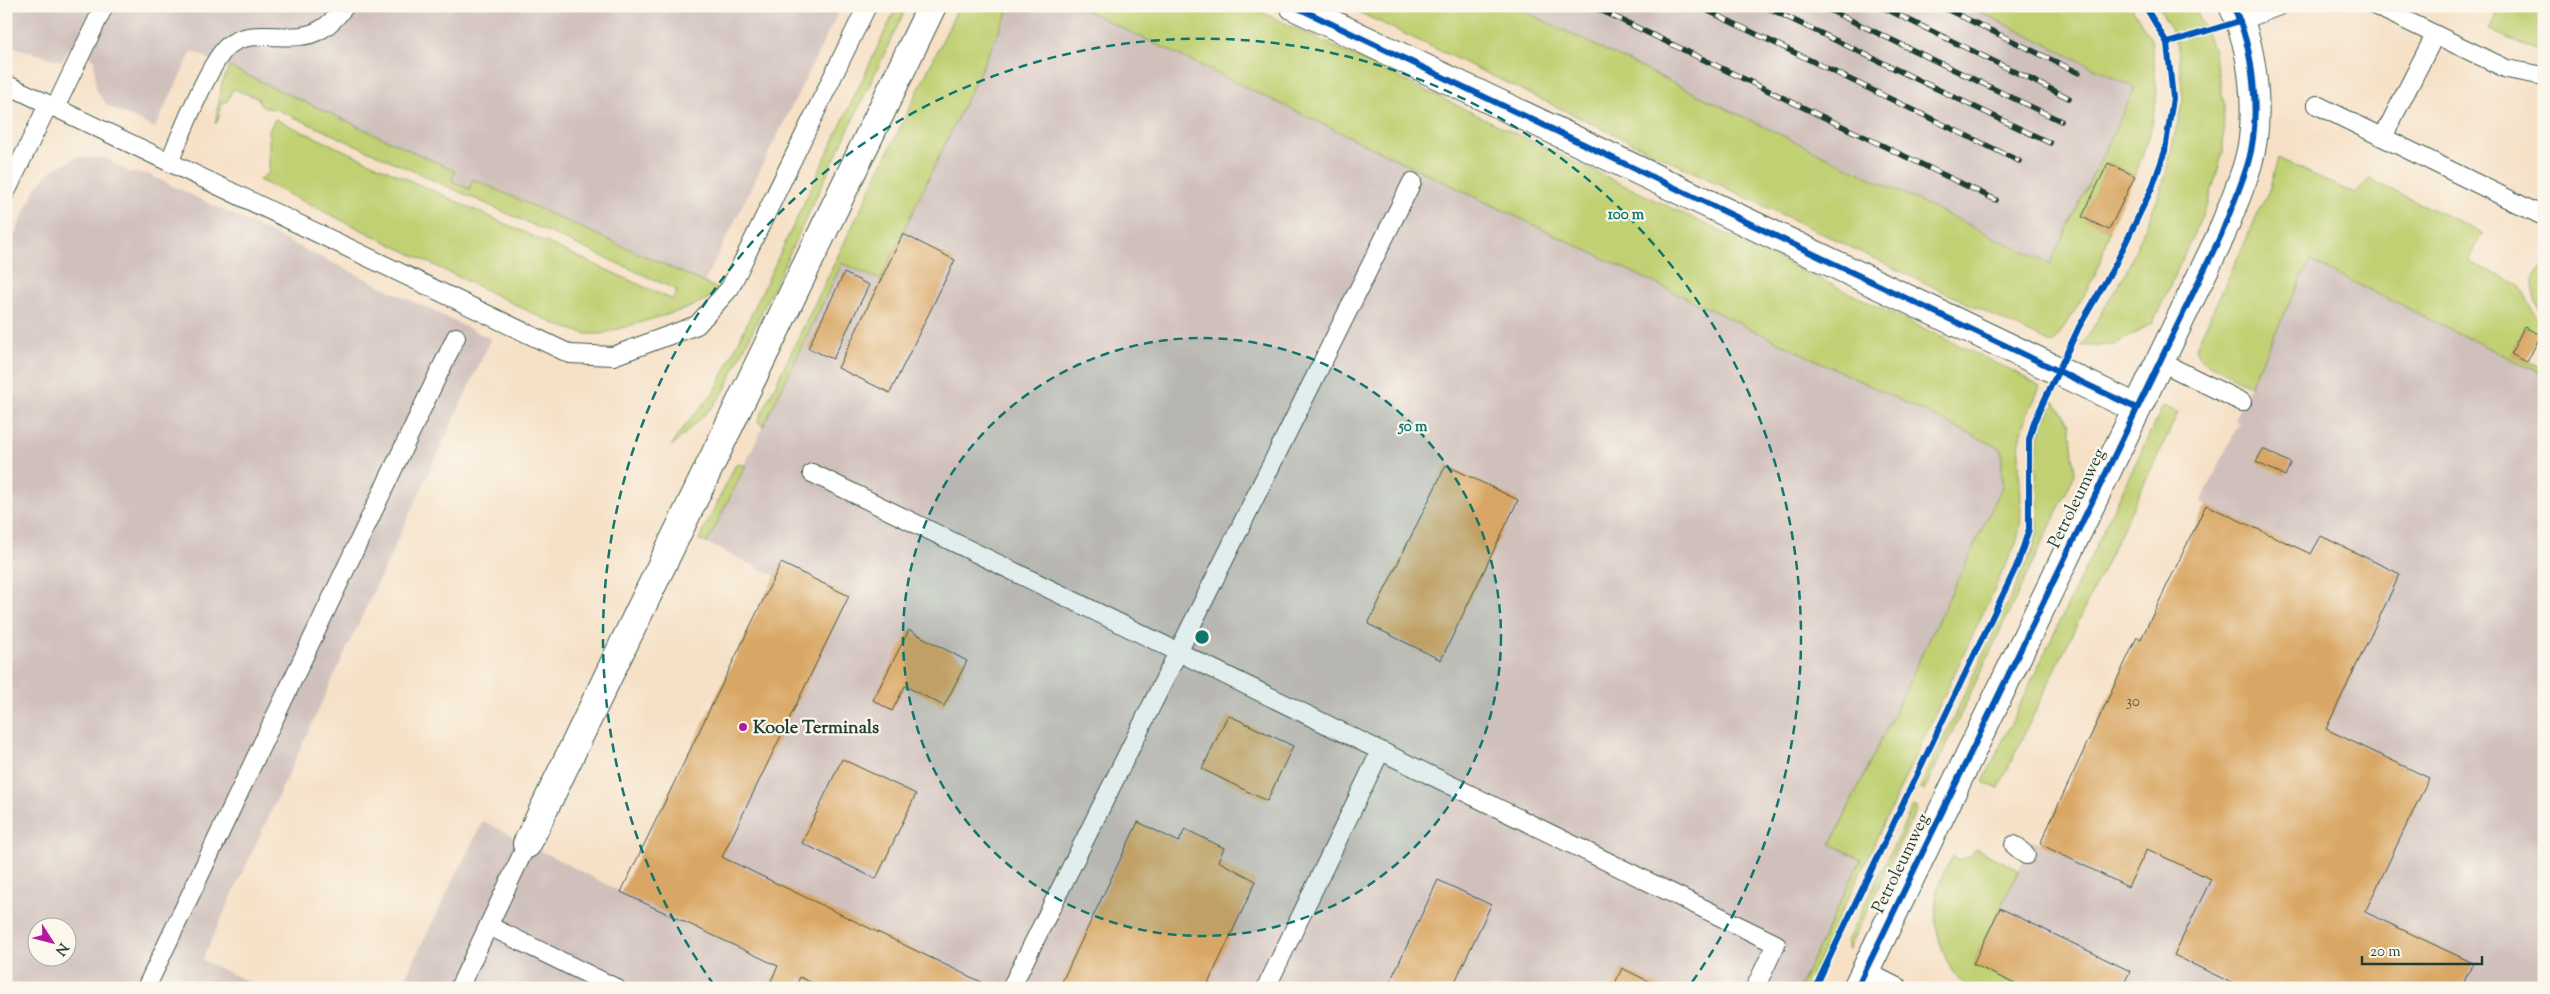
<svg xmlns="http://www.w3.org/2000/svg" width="2550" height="994" font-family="'Sorts Mill Goudy',serif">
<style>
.industrial{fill:#d0c0bc;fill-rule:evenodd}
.green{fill:#c0d072;stroke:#708653}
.building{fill:#d9a765}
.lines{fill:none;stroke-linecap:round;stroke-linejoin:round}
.service-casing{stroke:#3f564a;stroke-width:20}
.minor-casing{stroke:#3f564a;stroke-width:30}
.service{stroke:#fff;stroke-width:18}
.minor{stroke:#fff;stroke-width:28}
.rail-casing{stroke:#1f3d34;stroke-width:5.5}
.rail{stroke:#fbf7ec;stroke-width:4;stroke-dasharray:11;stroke-linecap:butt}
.cycleway-casing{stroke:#fbf7ec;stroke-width:9}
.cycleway{stroke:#0057b8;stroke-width:6}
.ring{fill:none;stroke:#0f766e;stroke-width:2.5;stroke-dasharray:9 6}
.poi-dot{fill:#b5179e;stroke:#fbf7ec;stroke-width:2}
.labels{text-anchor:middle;stroke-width:4.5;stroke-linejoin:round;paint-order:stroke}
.number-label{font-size:15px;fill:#4e5840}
.street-label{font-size:18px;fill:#1f3d34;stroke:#fbf7ec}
.poi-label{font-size:18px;font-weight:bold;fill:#1f3d34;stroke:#fbf7ec;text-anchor:start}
.centre{fill:#0f766e;stroke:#fbf7ec;stroke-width:2.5}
.ring-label{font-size:15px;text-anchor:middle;font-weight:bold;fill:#0f766e;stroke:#fbf7ec;stroke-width:4.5;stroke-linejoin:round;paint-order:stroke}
</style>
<rect width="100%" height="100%" fill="#fbf7ec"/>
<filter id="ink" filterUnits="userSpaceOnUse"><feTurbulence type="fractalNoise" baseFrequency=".02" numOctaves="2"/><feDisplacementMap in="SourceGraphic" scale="10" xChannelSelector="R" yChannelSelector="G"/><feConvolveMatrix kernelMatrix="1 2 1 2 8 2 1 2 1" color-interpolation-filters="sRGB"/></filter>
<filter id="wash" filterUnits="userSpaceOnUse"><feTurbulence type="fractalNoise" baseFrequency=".0096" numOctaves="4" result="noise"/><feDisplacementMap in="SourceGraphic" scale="20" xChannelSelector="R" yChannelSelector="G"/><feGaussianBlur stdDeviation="1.12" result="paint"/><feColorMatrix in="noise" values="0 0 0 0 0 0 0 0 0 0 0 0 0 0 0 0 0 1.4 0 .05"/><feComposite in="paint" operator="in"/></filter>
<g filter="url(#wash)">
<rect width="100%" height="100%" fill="#f6e1c7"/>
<!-- industrial -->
<g class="industrial">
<polygon points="6,6 830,6 839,11 704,283 474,179 469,189 451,181 455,171 192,51 155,128 108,106 96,90 94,59 70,46 62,61 6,45"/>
<polygon points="1011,6 1076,6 2002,449 2002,487 1831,844 1861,859 1799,988 400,988 483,821 621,892 775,576 707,543 842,262 880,280"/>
<polygon points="1513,6 1968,6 2135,88 2051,264"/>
<path d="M78 157 106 159 129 172 148 174 491 339 202 960 261 988H6V253L37 186 54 169ZM38 926H68V956H38Z"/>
<polygon points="2309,261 2544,375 2544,988 2023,988 1973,964 2033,841 2040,844 2123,671 2141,640 2206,505 2201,502 2239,423 2234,419"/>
</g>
<!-- green -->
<g class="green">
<path d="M897 6H907L724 391 714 405 671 447C682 424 703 409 717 387Z"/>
<polygon points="959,6 1011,6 880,280 842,263 763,427 758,421"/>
<path d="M1076 6H1249L2021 375 2040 387C2031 407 2021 427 2019 449 2018 480 2025 510 2017 541L1806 988H1799L1861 859 1831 844 2002 487V449Z"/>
<polygon points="1346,6 1513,6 2050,264 2135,88 1968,6 2131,6 2151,39 2157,93 2149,137 2135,176 2108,163 2083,217 2109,230 2100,265 2083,297 2053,344"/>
<polygon points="2159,6 2194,6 2213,48 2224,104 2223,152 2208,203 2153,323 2114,345 2082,346 2126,272 2162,188 2183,100 2178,45"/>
<polygon points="2484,6 2544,6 2544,54 2489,30 2497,13"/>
<polygon points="229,67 455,171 452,181 469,189 473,179 718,289 709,298 686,309 601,334 586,334 557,325 259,180 269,172 269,130 275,119 673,300 677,290 278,110 261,106 258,98 233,89 227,102 222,101 218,121 215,124 222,83"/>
<polygon points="2278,158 2355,194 2369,179 2482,233 2469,262 2520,285 2544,332 2544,337 2524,327 2511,354 2544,370 2544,375 2310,261 2250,386 2201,360 2196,347 2270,188"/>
<path d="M2544 264V319C2533 296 2526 285 2544 264Z"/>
<path d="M2054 401 2070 424 2075 474 1924 791 1920 788 2033 549C2045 508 2031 478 2038 441 2041 427 2048 414 2054 401Z"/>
<polygon points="2163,406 2178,413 1998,789 1983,782"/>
<polygon points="736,464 746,465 707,543 699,540"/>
<polygon points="1913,806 1917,808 1848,950 1847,941"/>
<path d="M1976 849 2019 870 1973 964 2023 988H1969C1942 968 1931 924 1937 892 1940 879 1946 868 1953 856L1960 860 1970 856Z"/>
</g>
<g id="blocks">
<!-- building -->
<g class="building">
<polygon points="2108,163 2135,176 2109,230 2082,217"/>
<polygon points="903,234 955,260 890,393 838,368"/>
<polygon points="844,273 869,285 833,359 808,348"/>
<polygon points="2524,327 2541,335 2527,362 2511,354"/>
<polygon points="2263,449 2291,463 2285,476 2256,462"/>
<polygon points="1446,465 1518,500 1441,660 1368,624"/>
<polygon points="2206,505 2311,554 2321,536 2400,574 2326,729 2429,778 2365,912 2473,963 2461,988 2242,988 2174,955 2211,879 2147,849 2128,887 2040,844 2137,637 2141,639"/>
<polygon points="781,563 849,596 722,857 981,982 978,988 822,988 800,977 795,988 779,988 770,983 778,966 621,892"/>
<polygon points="909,630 967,661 944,706 905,686 892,711 873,700"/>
<polygon points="1228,715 1293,746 1267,801 1202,769"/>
<polygon points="842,759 916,794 876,879 802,843"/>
<polygon points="1138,822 1179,842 1185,829 1224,848 1218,861 1256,881 1206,988 1059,988"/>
<polygon points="1438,880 1491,905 1452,988 1387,988"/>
<polygon points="2000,908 2130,971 2122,988 2023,988 1973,964"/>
<polygon points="1622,968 1662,988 1613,988"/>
</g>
</g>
</g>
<g filter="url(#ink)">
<use href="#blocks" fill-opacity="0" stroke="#3f564a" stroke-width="1"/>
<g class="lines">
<defs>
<g id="service">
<polyline points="2376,6 2507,69 2544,76"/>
<polyline points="2240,21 2279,6"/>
<polyline points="6,84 570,354 613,356 697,325 730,288 867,6"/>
<polyline points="2317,105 2541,215"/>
<polyline points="55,108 104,6"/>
<polyline points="2383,137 2435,35"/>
<path d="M169 162C181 136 209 62 228 46 254 25 292 46 320 30 330 25 339 14 345 6"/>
<polyline points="6,192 48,105"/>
<polyline points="2159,361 2242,402"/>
<polyline points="812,473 1776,944 1755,988"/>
<polyline points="2014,845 2026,855"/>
<polyline points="489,926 616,988"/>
<polyline points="1865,971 1899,988"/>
<polyline points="146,988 456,337"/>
<polyline points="459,988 527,844"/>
<polyline points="1011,988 1412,182"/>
<polyline points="1266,988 1380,752"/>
</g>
<g id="minor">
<polyline points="1294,6 2136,408"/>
<polyline points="527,844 932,6"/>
<path d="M1857 988 2221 235C2230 211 2241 187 2248 163 2261 119 2254 47 2233 6"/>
</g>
</defs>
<!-- service casing -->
<use href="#service" class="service-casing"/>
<!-- minor casing -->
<use href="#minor" class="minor-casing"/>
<!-- service -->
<use href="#service" class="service"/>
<!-- minor -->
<use href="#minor" class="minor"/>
<defs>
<g id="rail">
<polyline points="1592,6 1996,200"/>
<polyline points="1698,6 2019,161"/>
<polyline points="1764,6 2050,143"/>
<polyline points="1821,6 2061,121"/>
<polyline points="1880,6 2069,98"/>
<polyline points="1940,6 2079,73"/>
</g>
</defs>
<!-- rail casing -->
<use href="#rail" class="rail-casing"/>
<!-- rail -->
<use href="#rail" class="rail"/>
<defs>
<g id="cycleway">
<polyline points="1294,6 2136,408"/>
<polyline points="2167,43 2240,21"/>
<polyline points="1815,988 2018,563 2029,529 2029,440 2034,422 2079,327 2115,265 2152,188 2165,151 2173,98 2167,43 2145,6"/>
<path d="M1857 988 2221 235C2230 211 2241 187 2248 163 2261 119 2254 47 2233 6"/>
</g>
</defs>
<!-- cycleway casing -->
<use href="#cycleway" class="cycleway-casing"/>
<!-- cycleway -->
<use href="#cycleway" class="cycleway"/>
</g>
</g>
<!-- distance rings -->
<circle cx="1202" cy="637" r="299" fill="#0f766e" fill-opacity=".12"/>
<g class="ring">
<circle cx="1202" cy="637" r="299"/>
<path d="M714 985A599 599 0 1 1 1690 985"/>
</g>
<!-- markers -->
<circle class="poi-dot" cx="743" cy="727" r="5"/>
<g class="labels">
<!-- number labels -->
<g class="number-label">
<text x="2133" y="706">30</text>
</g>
<!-- street labels -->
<g class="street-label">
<text transform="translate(2076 498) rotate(-64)" y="6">Petroleumweg</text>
<text transform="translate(1900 863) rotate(-64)" y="6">Petroleumweg</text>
</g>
<!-- poi labels -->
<g class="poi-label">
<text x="753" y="733">Koole Terminals</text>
</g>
</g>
<circle cx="1202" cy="637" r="8" class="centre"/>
<g class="ring-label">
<text x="1626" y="219">100 m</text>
<text x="1413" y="431">50 m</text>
</g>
<!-- margin -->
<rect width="2550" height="994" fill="none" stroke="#fbf7ec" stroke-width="25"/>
<!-- north arrow -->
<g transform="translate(52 942) rotate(126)"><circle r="24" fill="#fbf7ec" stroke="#a3ada2"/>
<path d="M0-4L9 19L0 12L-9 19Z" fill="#b5179e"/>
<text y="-8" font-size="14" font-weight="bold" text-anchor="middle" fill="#1f3d34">N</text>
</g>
<!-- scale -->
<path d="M2362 956v8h120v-8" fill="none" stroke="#1f3d34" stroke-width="2.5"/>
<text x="2370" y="956" font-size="15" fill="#1f3d34" stroke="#fbf7ec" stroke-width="4" paint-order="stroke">20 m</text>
</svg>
